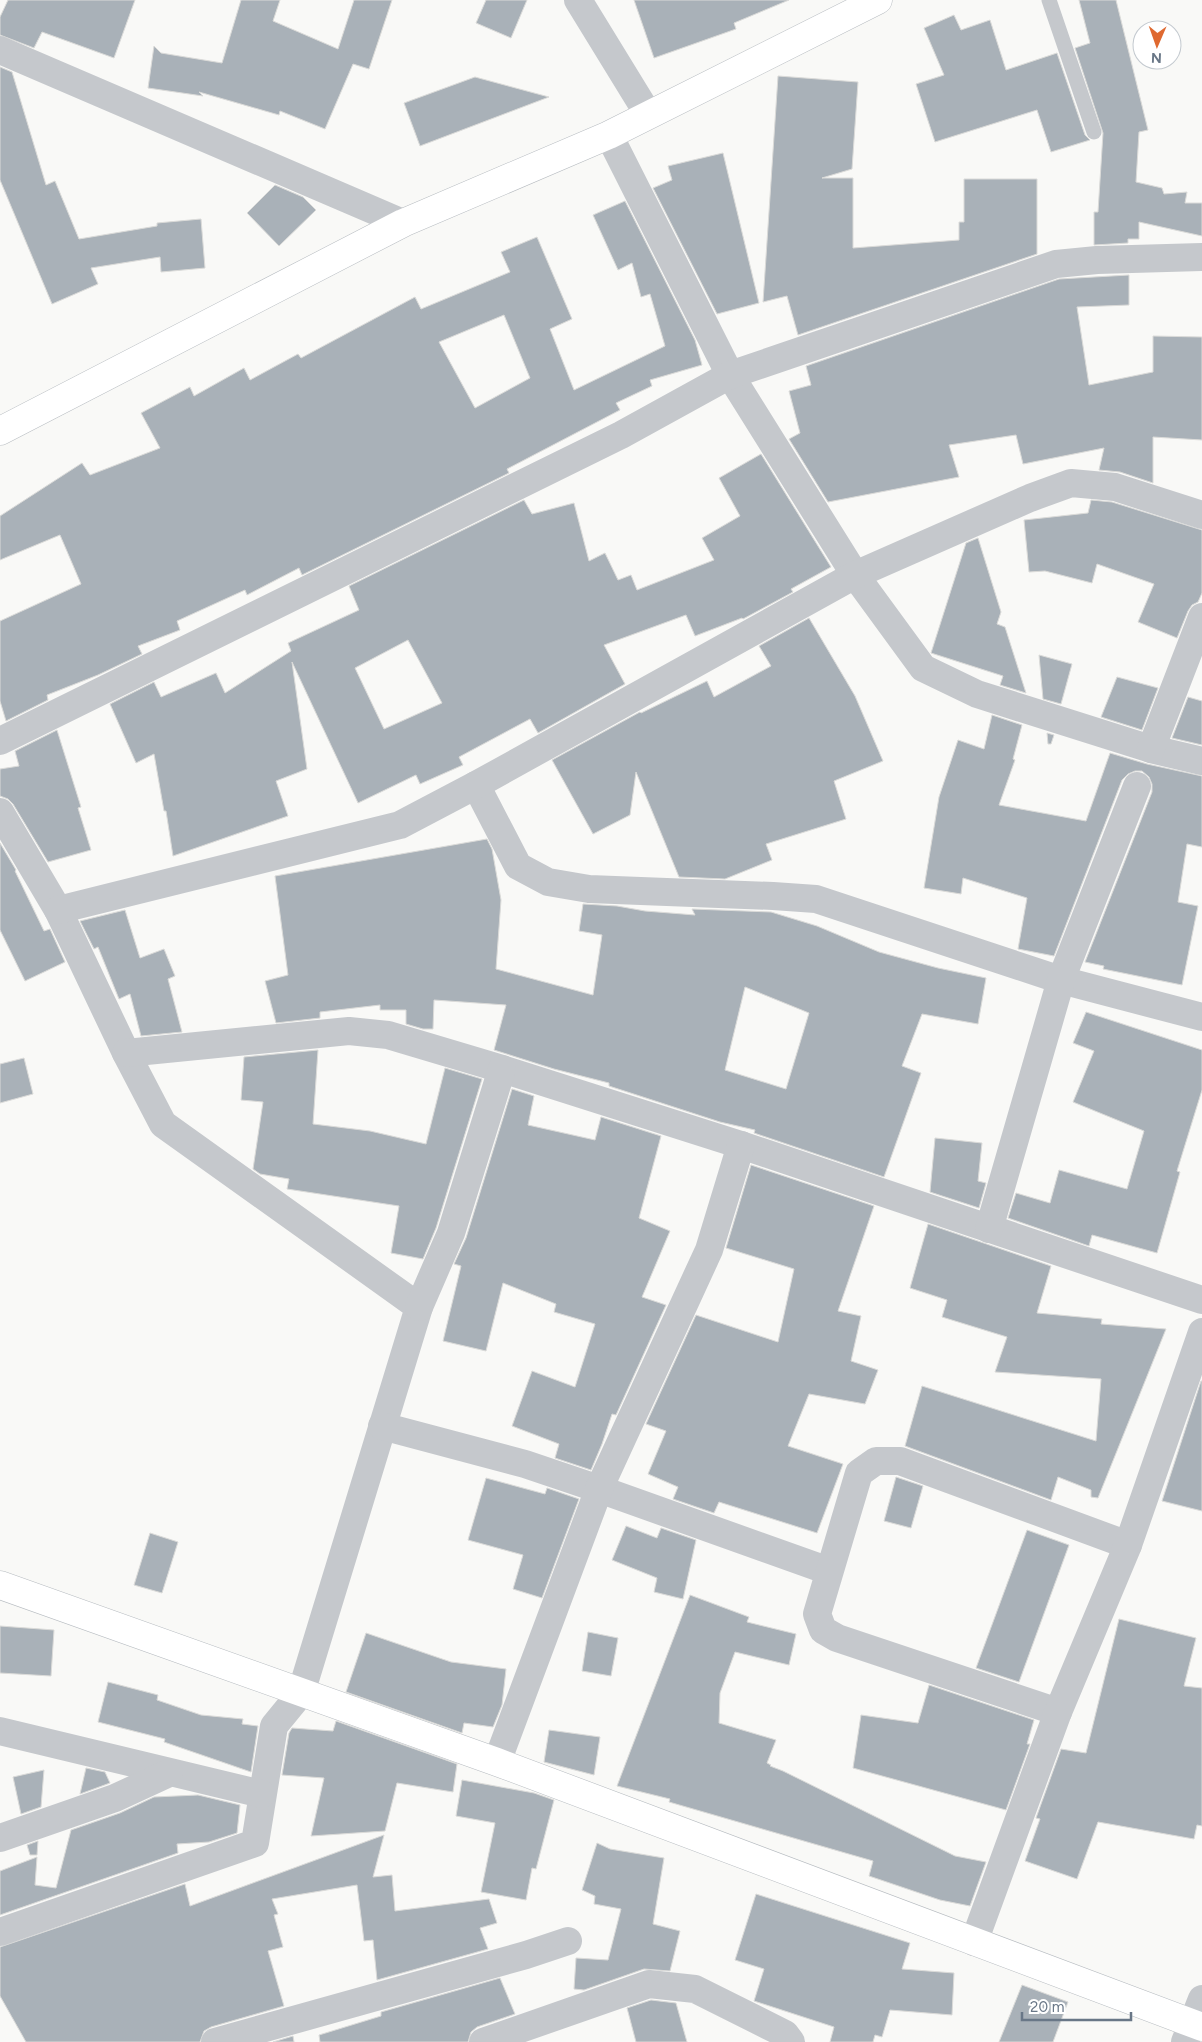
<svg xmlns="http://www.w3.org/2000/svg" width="1202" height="2042" font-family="Figtree,sans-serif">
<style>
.building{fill:#a9b1b8;stroke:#dbdbd9;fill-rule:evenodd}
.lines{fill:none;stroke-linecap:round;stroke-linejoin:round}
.secondary-casing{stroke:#b7bcc1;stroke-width:29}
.lane{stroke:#c5c8cc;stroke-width:15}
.street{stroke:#c5c8cc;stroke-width:28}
.secondary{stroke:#fff;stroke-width:28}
</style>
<rect width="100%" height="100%" fill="#f9f9f7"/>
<!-- building -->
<g class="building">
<polygon points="8,0 135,0 114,58 42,32 34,48 0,35 0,17"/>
<polygon points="241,0 280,0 273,21 338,49 354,0 392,0 369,69 353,64 325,129 280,111 279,115 199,92 203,96 148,88 154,46 161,53 222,63"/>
<polygon points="486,0 527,0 511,38 476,23"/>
<polygon points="634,0 789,0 734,23 736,29 654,58"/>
<polygon points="1079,0 1116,0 1148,130 1139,132 1136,182 1162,188 1164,194 1187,192 1185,203 1202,203 1202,236 1139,222 1139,239 1128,239 1128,243 1094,245 1094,212 1098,212 1103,133 1075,48 1090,43"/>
<polygon points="954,15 961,30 990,20 1006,70 1057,53 1085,135 1090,140 1051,152 1037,110 935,142 916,84 944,75 924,28"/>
<polygon points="0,67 12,72 46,185 55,181 79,239 157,226 157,223 201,219 205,268 161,272 160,257 91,268 98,284 52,304 0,180"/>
<polygon points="778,76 858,82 852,169 822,178 853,178 853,248 959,240 959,222 964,222 964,179 1037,179 1037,254 798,335 787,296 763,302"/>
<polygon points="475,77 549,97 420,146 404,103"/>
<polygon points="723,153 759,303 717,314 653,188 672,180 668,166"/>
<polygon points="275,185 303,197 316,210 279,246 247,213"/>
<path d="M625 201 695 340 702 365 650 380 652 386 616 403 620 410 507 469 509 473 302 575 299 568 247 595 245 590 177 621 180 630 138 646 142 654 98 675 47 695 48 700 6 721 0 701V621L81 584 60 535 0 560V516L82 463 90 475 160 448 141 413 190 387 194 396 244 368 250 380 298 354 301 358 415 297 421 309 510 272 501 252 537 237 572 319 550 329 574 390 665 346 650 294 641 297 632 263 618 270 593 215ZM504 315 530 378 475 408 439 342Z"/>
<polygon points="1129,275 1129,305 1077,307 1089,385 1153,372 1153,336 1202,337 1202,440 1153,437 1153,483 1120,472 1099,470 1104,448 1023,464 1016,435 949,445 959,477 828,502 789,439 800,433 789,391 811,385 806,366 1059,279"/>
<path d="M761 454 831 567 791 589 793 592 743 619 742 618 695 636 686 615 604 645 625 684 538 733 530 719 459 757 463 765 420 784 416 775 358 803 292 662 307 769 276 781 288 816 173 856 166 811H164L154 754 136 763 110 704 154 682 161 697 216 673 225 693 291 651 288 643 359 610 349 586 524 500 532 514 574 503 589 561 605 553 618 580 631 575 637 590 714 560 702 538 740 516 719 478ZM408 640 442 703 384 729 355 668Z"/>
<polygon points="1091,500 1112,502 1202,530 1202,593 1198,602 1192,605 1188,611 1177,638 1138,622 1154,584 1097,564 1092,583 1045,571 1029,572 1024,520 1088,513"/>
<polygon points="978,538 1001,612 997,624 1005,627 1026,693 1000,685 1003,676 931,653 966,543"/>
<polygon points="809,618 855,696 883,761 834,781 846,819 766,844 772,860 725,879 679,877 636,772 630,815 593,834 552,760 640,712 641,713 707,681 714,697 771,666 759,646"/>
<polygon points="1039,655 1072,664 1061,704 1043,699"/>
<polygon points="1117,677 1158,688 1142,730 1101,717"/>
<polygon points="1188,697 1202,701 1202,745 1172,738"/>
<polygon points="992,715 1022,725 1013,759 1015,760 999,805 1086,821 1110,753 1147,764 1202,776 1202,847 1187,844 1178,902 1198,906 1182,985 1103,969 1104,966 1085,962 1152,792 1152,784 1149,777 1142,771 1135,771 1128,774 1122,780 1054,956 1018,949 1027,898 963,878 961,894 924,888 939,797 958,740 984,749"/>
<polygon points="57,730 81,807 78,808 91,850 48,862 13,804 8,799 0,796 0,769 19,766 15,751"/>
<polygon points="1047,733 1054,735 1051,744 1048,744"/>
<path d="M487 839 492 849 501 900 496 969 593 995 602 935 579 931 583 904 617 906 645 911 695 915 692 909 771 912 817 926 879 952 938 968 986 978 978 1024 922 1014 902 1066 921 1073 884 1177 754 1133 755 1130 720 1122 609 1086V1083L554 1069 494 1050 506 1005 434 1000 433 1029H423L406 1024V1010H380V1005L320 1012V1018L276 1023 265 981 288 975 275 876ZM745 987 809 1013 786 1089 725 1070Z"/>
<polygon points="0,843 16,870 15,871 44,931 50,929 65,962 25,981 0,930"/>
<polygon points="125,910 140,958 164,949 175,976 168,979 182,1032 141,1036 130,994 119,999 98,947 94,949 80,921"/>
<polygon points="1086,1012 1202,1050 1202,1090 1177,1171 1180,1172 1157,1253 1092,1235 1089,1246 1008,1218 1016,1193 1050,1203 1059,1170 1127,1189 1144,1131 1073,1102 1094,1051 1073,1043"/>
<polygon points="318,1050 313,1124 370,1131 426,1144 445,1068 482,1079 436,1228 423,1259 391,1253 399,1206 287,1189 289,1179 260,1174 253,1169 263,1102 241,1100 244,1057"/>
<polygon points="24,1058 33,1094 0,1103 0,1064"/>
<polygon points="512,1089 534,1096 528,1125 595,1140 601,1117 661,1136 639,1218 670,1231 642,1297 666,1305 616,1415 612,1414 602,1444 591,1470 555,1458 559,1444 512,1426 532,1371 575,1387 595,1324 554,1312 556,1304 503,1283 486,1351 443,1341 461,1266 454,1264 466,1238"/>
<polygon points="935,1138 982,1143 978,1181 986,1183 979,1208 930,1192"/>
<polygon points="751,1165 874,1206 838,1311 861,1316 851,1361 878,1370 865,1404 809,1394 788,1446 843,1464 817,1533 719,1502 714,1513 673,1499 678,1487 648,1474 666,1431 646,1424 696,1315 778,1342 794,1269 726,1248"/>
<polygon points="928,1224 1051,1266 1037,1313 1102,1319 1101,1324 1166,1329 1098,1498 1091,1497 1091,1490 1058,1477 1051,1500 905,1446 922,1386 1096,1441 1101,1379 995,1372 1007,1337 942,1317 947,1300 910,1288"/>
<polygon points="1201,1381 1202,1381 1202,1511 1162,1501"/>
<polygon points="896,1477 923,1486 911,1528 884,1521"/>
<polygon points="486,1478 545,1494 547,1488 579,1499 542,1598 513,1589 523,1555 468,1540"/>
<polygon points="626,1526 657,1538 661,1528 696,1540 683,1599 654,1592 657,1578 612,1560"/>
<polygon points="1027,1530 1069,1545 1019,1682 976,1668"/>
<polygon points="150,1533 178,1542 162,1593 134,1585"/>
<polygon points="690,1595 749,1617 747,1622 796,1634 789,1665 735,1652 720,1693 719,1723 776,1740 767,1763 771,1765 770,1766 783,1771 955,1856 986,1862 970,1906 940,1900 869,1876 873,1861 669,1802 670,1799 617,1786"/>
<polygon points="1119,1619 1196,1638 1184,1686 1202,1688 1202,1826 1197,1825 1194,1839 1098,1822 1077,1879 1025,1861 1040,1819 1036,1818 1061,1749 1086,1753"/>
<polygon points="0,1626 54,1630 51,1676 0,1673"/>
<polygon points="588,1632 618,1638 611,1676 582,1671"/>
<polygon points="366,1633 451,1662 506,1669 502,1705 493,1727 464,1723 462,1733 346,1692"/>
<polygon points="108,1682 158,1695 157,1700 201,1715 243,1719 242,1724 258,1726 251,1772 164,1742 165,1739 98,1722"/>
<polygon points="929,1685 1034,1720 1027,1744 1030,1744 1006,1810 853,1768 861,1715 918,1723"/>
<polygon points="336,1721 457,1764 453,1792 397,1783 385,1831 311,1836 324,1778 282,1775 289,1733 292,1728 333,1731"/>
<polygon points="549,1730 600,1737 594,1775 544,1762"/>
<polygon points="86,1768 105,1772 110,1783 80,1794"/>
<polygon points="44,1770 41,1807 21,1814 13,1777"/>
<polygon points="462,1780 534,1793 554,1800 536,1869 532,1868 526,1900 481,1892 495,1823 456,1816"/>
<polygon points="198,1795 240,1805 237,1833 209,1842 177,1844 178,1853 0,1915 0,1871 37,1857 35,1885 56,1888 71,1830 120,1813 154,1797"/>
<polygon points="384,1835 373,1877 392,1875 395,1911 489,1899 497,1923 480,1928 488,1949 377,1980 373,1940 364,1941 357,1885 272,1899 278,1914 274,1915 283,1947 268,1951 284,2006 211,2027 204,2031 200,2042 26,2042 0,1996 0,1947 185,1884 190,1906"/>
<polygon points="38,1841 37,1855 30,1855 27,1845"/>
<polygon points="597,1843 610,1849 664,1858 653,1924 680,1931 670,1971 644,1969 584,1990 574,1989 576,1958 608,1960 621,1909 594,1904 595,1896 582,1890"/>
<polygon points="756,1894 910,1943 902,1969 954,1973 952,2015 890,2010 882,2037 875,2035 873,2042 830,2042 834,2027 754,2001 764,1969 735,1960"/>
<polygon points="500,1978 515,2014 477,2027 471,2032 468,2042 320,2042 319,2035 381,2016 381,2012"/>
<polygon points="1022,1985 1068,2002 1053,2042 999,2042"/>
<polygon points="651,2000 676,2003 687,2042 636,2042 627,2008"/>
<polygon points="293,2036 294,2042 273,2042"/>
</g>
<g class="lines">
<defs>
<g id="secondary">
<polyline points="0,431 403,223 609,135 878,0"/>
<polyline points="0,1585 497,1762 1202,2027"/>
</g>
</defs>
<!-- secondary casing -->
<use href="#secondary" class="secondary-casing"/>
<!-- lane -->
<polyline class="lane" points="1049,0 1094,132"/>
<!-- street -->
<g class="street">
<polyline points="578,0 648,114"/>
<polyline points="0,50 403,223"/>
<polyline points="609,135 730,375 855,575 923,668 977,694 1151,749 1202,761"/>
<polyline points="0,741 621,435 730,375 1056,264 1097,260 1202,257"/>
<polyline points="1151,749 1202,617"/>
<polyline points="476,785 518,866 548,882 589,889 773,896 816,899 1061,980 1202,1017"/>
<polyline points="0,812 58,910 126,1053 163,1124 419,1307 301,1693 274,1726 255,1843 0,1932"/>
<polyline points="58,910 400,825 476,785 855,575 1030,498 1071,483 1115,487 1202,515"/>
<polyline points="126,1053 349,1031 388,1035 502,1069 741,1145 1202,1300"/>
<polyline points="989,1229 1061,980 1137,786"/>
<polyline points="419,1307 451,1233 502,1069"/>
<polyline points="382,1426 525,1464 599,1489 829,1571"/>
<polyline points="1058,1712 837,1638 823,1630 817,1614 859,1473 876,1461 900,1461 1128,1545"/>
<polyline points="0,1731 262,1794"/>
<polyline points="497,1762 599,1489 709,1250 741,1145"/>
<polyline points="0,1838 115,1798 169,1773"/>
<polyline points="974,1942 1058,1712 1128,1545 1202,1332"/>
<polyline points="215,2042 526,1955 568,1941"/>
<polyline points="483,2042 649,1984 695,1989 785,2034 791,2042"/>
<polyline points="1185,2042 1202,1999"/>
</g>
<!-- secondary -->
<use href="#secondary" class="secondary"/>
</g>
<!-- north arrow -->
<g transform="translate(1157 45) rotate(182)"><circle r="24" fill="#ffffff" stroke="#c3c9cf"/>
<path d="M0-4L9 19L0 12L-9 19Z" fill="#df6930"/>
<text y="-8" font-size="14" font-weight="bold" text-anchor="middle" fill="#697787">N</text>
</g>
<!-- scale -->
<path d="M1022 2012v8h109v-8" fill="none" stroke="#697787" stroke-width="2.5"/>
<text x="1030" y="2012" font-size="15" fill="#697787" stroke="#ffffff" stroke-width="4" paint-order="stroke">20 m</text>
</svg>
